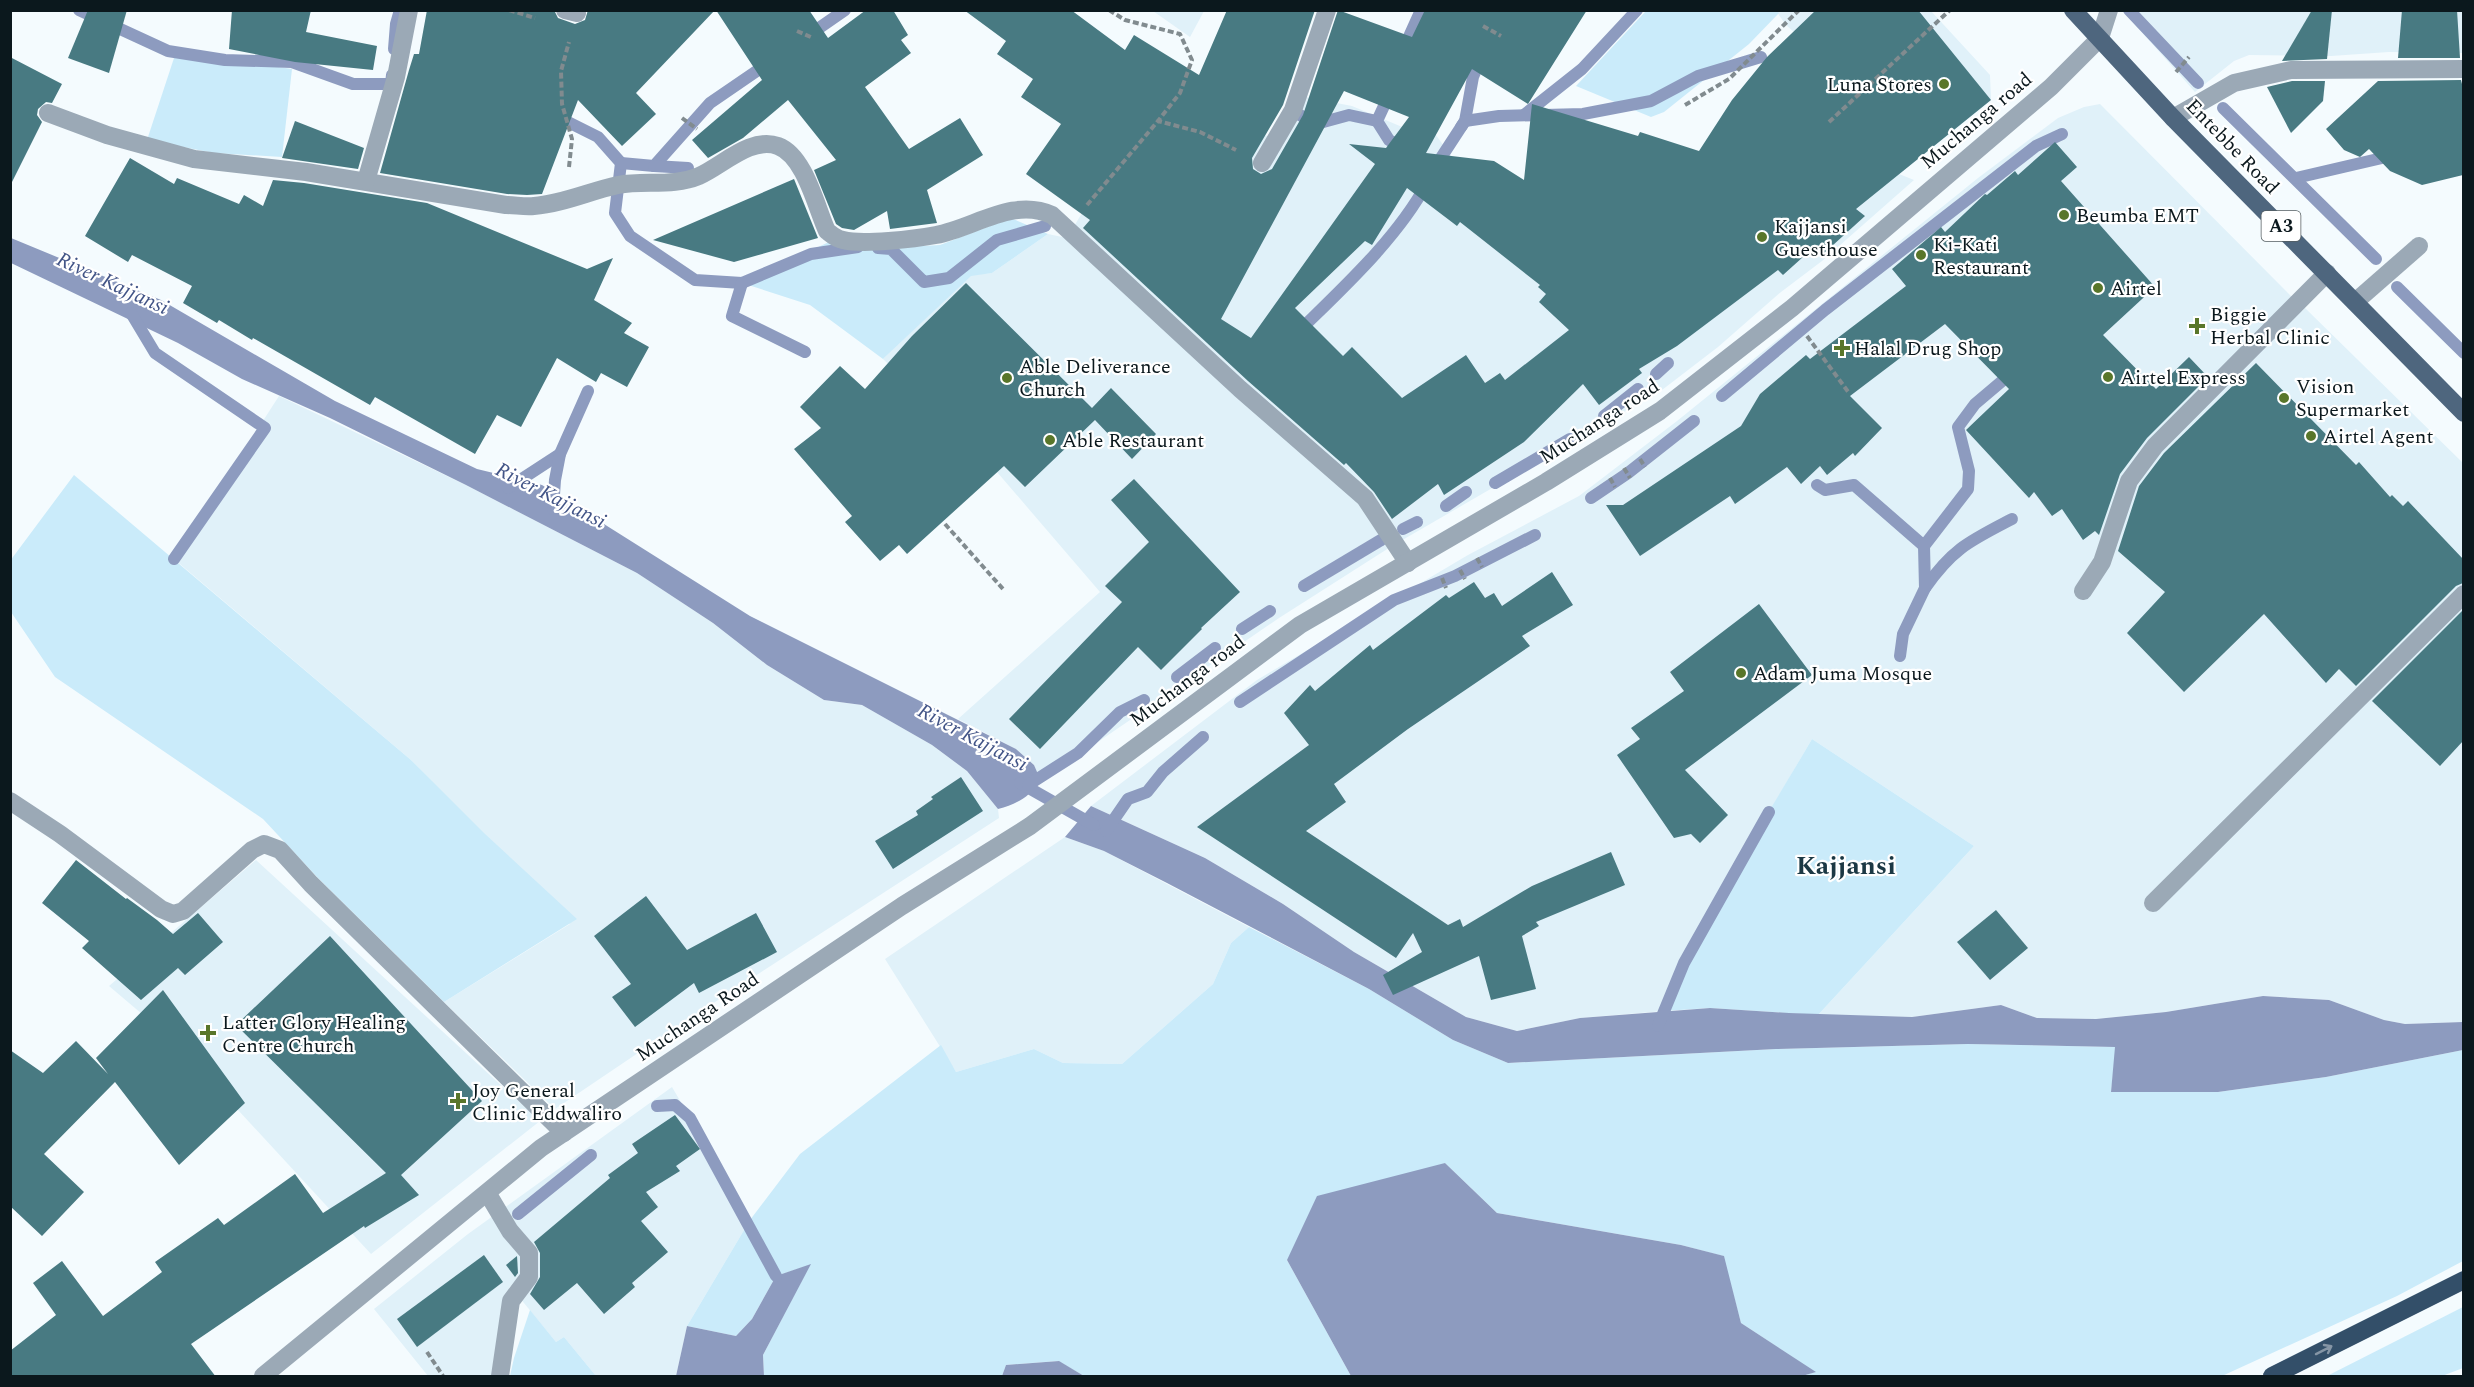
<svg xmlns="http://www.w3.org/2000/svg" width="2474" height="1387" font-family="Spectral,serif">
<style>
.built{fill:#e0f1f9}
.green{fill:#caebfa}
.water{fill:#8d9bbf}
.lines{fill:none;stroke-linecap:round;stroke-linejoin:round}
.stream{stroke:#8d9bbf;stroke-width:12}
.building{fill:#487a82;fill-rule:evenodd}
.path{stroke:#818b8f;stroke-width:4;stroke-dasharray:6 3;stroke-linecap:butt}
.minor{stroke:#9ba9b6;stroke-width:18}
.major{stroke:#4e667e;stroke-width:18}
.highway{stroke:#334f69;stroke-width:18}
.oneway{stroke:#8595a5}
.poi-dot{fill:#59762a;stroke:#fff;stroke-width:2}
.labels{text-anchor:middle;stroke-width:4.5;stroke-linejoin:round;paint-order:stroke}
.shield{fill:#fff;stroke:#545d61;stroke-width:1.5}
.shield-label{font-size:18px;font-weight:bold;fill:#0b181d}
.poi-label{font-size:20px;fill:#0b181d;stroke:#fff;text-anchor:start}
.street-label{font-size:20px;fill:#0b181d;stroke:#fff}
.water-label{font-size:21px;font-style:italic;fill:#435587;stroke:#fff}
.district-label{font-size:26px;font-weight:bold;fill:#1b3844;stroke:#fff}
</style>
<rect width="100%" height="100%" fill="#f4fbfe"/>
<!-- built -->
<g class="built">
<polygon points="2122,10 2463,11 2463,53 2389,52 2331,56 2249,55 2234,61 2195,92"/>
<polygon points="1153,11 1204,11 1190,37"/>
<polygon points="1776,11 1931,11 1990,75 1991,100 1899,174 1914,180 1822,261 1781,292 1718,347 1662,390 1392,546 1279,618 1041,781 1034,765 1016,749 958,719 1100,592 985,458 883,359 971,275 992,273 1048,234 1067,238 1082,213 1170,89 1271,138 1306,97 1352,106 1407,129 1433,131 1465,175 1524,231 1860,90 1786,25"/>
<polygon points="2100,104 2292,297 2302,311 2305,308 2463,463 2463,1022 2405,1024 2384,1020 2329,1000 2263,996 2166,1012 2096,1019 2037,1018 2001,1005 1912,1017 1818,1015 1974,846 1812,739 1721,895 1684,963 1664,1011 1580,1018 1517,1031 1466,1017 1354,952 1283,904 1205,858 1091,806 1257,680 1468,555 1579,496 1677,421 1978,178 2058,118 2084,107"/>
<polygon points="279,396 466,485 637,573 713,623 767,665 824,700 862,705 932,745 967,771 998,809 999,818 678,1026 555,1109 444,1002 570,924 411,760 174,559"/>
<polygon points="1065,837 1104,851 1249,927 1231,943 1213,984 1122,1064 1063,1063 1034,1049 956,1072 885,959"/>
<polygon points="256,860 540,1121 371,1254 238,1110 142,1014 109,986"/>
<polygon points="672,1087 750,1220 687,1326 676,1376 596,1376 564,1337 556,1342 510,1286 492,1376 428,1376 374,1309 468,1234"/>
</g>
<!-- green -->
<g class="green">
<polygon points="1776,10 1779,13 1749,44 1664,112 1651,117 1576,86 1646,11"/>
<polygon points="176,52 292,69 282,157 214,153 147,140"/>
<polygon points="1011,218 1048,234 992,273 971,276 883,359 810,305 742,283 831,241 904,247 940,245"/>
<polygon points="74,475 411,760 484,833 577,919 444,1002 318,878 263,819 55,677 11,612 10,561"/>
<path d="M1812 739 1974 846 1818 1015 1710 1008 1664 1011C1703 915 1760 828 1812 739Z"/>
<polygon points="1249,927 1369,989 1453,1040 1508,1063 1776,1049 1968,1044 2116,1047 2111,1092 2218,1092 2326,1077 2463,1050 2463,1261 2397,1296 2222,1376 1802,1376 1815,1372 1741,1323 1723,1256 1681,1245 1497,1213 1445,1163 1287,1260 1351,1376 1084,1376 1058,1361 1006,1365 1002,1376 764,1376 763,1355 810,1265 776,1276 752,1319 736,1336 687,1326 750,1220 800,1154 941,1045 956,1072 1034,1049 1063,1063 1122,1064 1213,984 1231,943"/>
<polygon points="2463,1307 2463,1368 2442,1376 2327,1376"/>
<polygon points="530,1310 556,1342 564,1337 596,1376 510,1376 514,1358"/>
</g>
<!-- water -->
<g class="water">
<path d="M11 238 161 300 335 401 477 469 542 485 750 616 1016 749 1034 765 1041 781C1029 797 1017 804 998 809L967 771 932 745 862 705 824 700 767 665 713 623 637 573 466 485 330 418 242 379 178 343 11 263Z"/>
<polygon points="1091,806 1205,858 1283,904 1354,952 1466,1017 1517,1031 1580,1018 1710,1008 1789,1013 1912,1017 2001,1005 2037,1018 2096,1019 2166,1012 2263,996 2329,1000 2384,1020 2405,1024 2463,1022 2463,1050 2326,1077 2218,1092 2111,1092 2115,1047 1968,1044 1776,1049 1508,1063 1453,1040 1369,989 1167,883 1104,851 1065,837"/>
<polygon points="1445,1163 1497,1213 1681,1245 1724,1256 1741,1323 1816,1372 1802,1376 1351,1376 1287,1260 1317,1196"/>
<polygon points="811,1264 763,1355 764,1376 676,1376 687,1326 736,1336 752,1319 776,1276"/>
<polygon points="1059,1361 1084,1376 1002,1376 1006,1365"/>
</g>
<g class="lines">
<!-- stream -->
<g class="stream">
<polyline points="79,10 168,51 225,60 292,62 353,84 391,84 392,75"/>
<polyline points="2129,10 2198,83"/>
<polyline points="809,35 845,10"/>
<polyline points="394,49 396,24 400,10"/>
<polyline points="1403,50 1421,10"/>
<polyline points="1390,93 1377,121 1389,140 1405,149"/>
<polyline points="2223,108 2376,259"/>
<polyline points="1298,114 1316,124 1349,115 1377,121"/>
<polyline points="554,115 598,137 621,163 615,213 630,236 695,280 742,283 811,254 858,247"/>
<polyline points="1524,115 1582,69 1637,10"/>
<polyline points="1461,127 1465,121 1473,77 1481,58"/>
<polyline points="621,163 654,166 710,103 770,62"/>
<polyline points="654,166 688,168"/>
<polyline points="1435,167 1465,121 1499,116 1583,114 1651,101 1698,76 1761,57"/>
<polyline points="2296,178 2395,155"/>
<polyline points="878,248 891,249 924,282 949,278 997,240 1045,226"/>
<polyline points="742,283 732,316 805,352"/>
<polyline points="2397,287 2464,353"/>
<polyline points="131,313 155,353 265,428 174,559"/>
<path d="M1301 329C1345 286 1398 237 1427 183"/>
<polyline points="1656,374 1668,363"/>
<polyline points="1722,396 1825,310 2036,146 2062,134"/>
<polyline points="1604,416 1638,389"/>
<polyline points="1495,483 1570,439"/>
<polyline points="1817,485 1825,490 1854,485 1924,546"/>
<polyline points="508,488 560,454"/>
<polyline points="1591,498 1628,473 1694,421"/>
<polyline points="1446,506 1466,492"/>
<polyline points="553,509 555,480 560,454 588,391"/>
<polyline points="1403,529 1417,522"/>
<polyline points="1304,586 1381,540"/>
<path d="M1925 588C1953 548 1970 541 2012 519"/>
<polyline points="1242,629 1270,611"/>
<polyline points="1900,656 1903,634 1925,588 1924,546 1968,489 1969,471 1958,427 1975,404 2014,371"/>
<polyline points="1177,677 1215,648"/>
<polyline points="1240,702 1394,600 1455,576 1535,535"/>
<polyline points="1020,783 1094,825"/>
<polyline points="1028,785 1078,753 1120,712 1144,700"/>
<polyline points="1106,831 1128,799 1147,792 1163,772 1203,737"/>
<polyline points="1658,1026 1684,963 1769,812"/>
<polyline points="657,1106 675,1105 690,1118 776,1276"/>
<polyline points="518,1214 591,1155"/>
</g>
</g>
<!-- building -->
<g class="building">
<polygon points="88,10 127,10 109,73 68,58"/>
<polygon points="232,10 311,10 306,32 377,46 373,70 295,62 229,49"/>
<polygon points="427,10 554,10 558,18 575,24 585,20 588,10 715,10 636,93 656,114 622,146 578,100 542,194 527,195 507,194 380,173 409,70 414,54 419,54"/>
<polygon points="716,10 809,10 828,38 866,10 893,10 908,35 901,40 911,53 865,87 909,149 960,118 983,155 927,190 937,223 890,229 887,211 854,230 842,228 836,224 814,170 836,160 788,100 743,138 708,158 692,140 762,80"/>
<path d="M964 10H1071L1125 50 1134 35 1199 75 1227 10H1315L1283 105 1252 158 1253 169 1261 174 1272 169 1303 115 1338 10 1412 37 1425 10H1587L1528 104 1472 69 1426 153 1494 161 1524 180 1532 104 1638 136 1640 132 1699 151 1732 100 1767 57 1816 10H1918L1991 100 1856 209 1865 216 1821 256 1813 248 1783 275 1778 270 1677 346 1639 369 1642 373 1599 405 1583 384 1524 442 1444 495 1438 484 1392 519 1374 492 1346 463 1344 465 1248 381 1083 228 1090 220 1026 174 1061 124 1021 97 1033 79 997 54 1006 41ZM1344 91 1409 117 1386 148 1349 144 1375 164 1251 338 1221 319ZM1407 188 1457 226 1460 222 1540 285 1538 287 1546 294 1539 302 1569 330 1505 380 1500 373 1485 383 1466 355 1402 398 1352 347 1343 356 1295 308 1365 241 1372 245Z"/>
<polygon points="2312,10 2332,10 2327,59 2282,61"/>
<polygon points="2402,10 2457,10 2460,58 2398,58"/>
<polygon points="10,57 62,84 52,103 46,102 38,109 37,115 42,122 10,186"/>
<polygon points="2461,80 2463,88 2463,175 2422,185 2390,171 2369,149 2360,157 2344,150 2326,129 2378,81"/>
<polygon points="2292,81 2325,81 2323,101 2291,133 2267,87"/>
<polygon points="295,121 364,148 358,169 282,158"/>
<polygon points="2055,142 2077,167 2061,181 2155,287 2103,335 2156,389 2189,357 2208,377 2147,438 2120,474 2099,535 2095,531 2083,540 2062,509 2052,516 2034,492 2029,498 1966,430 2009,389 1945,324 1850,396 1882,428 1855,456 1853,453 1827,475 1820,466 1801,484 1787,467 1735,504 1730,496 1640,556 1606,505 1623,505 1741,426 1760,394 1806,355 1810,359 1906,286 1892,269 1941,227 1945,232 1985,194 1987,195 2015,171 2018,175"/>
<polygon points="130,158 174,184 177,178 239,204 244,195 263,206 273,180 304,183 427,203 587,269 613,258 594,300 632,323 624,333 649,347 627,387 601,373 596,382 557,358 521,427 497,415 475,454 375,397 370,405 253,338 252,340 219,320 217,323 183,303 192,286 132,255 128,262 85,236"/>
<polygon points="794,179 818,238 734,262 653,240"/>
<polygon points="966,283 1092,408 1111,388 1156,434 1132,459 1095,420 1025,487 1004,466 907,554 899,545 880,561 845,522 852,516 794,449 821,428 800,407 840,366 865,389 912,336"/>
<polygon points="2256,363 2356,465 2359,462 2390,497 2392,495 2403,506 2408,501 2463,559 2463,583 2456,586 2356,686 2339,669 2326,683 2264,614 2184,692 2127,633 2165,592 2118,551 2139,486 2164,453"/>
<polygon points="1134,479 1240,592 1201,628 1202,629 1161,670 1138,647 1040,749 1009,719 1122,602 1105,586 1149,542 1111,500"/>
<polygon points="1552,572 1573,605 1522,636 1530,646 1408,729 1334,784 1346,802 1306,831 1448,925 1460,919 1463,927 1532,886 1611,852 1625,885 1536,922 1539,926 1522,936 1536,989 1491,1000 1479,956 1393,995 1383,975 1422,952 1413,933 1396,958 1197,827 1309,745 1284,713 1310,685 1315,691 1370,645 1373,650 1446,595 1449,598 1474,582 1485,598 1494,593 1502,606"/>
<polygon points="1759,604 1812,675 1685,770 1728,815 1700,843 1691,834 1674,838 1617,755 1640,739 1631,728 1684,691 1670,672"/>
<polygon points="2463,610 2463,741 2440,766 2372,701"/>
<polygon points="961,777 983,811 893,869 875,841 918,815 916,811 933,799 931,797"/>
<polygon points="76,860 126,899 127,898 157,920 173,934 198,913 223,942 185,975 178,968 141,1000 82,948 89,941 42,903"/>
<polygon points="646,896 687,950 756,913 777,952 699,993 694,983 635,1027 612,997 631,984 594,936"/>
<polygon points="1996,910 2028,948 1990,980 1957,942"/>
<polygon points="330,936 482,1101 401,1175 419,1195 365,1228 364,1226 191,1344 216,1377 10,1377 10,1351 56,1315 33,1283 62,1261 103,1316 162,1272 155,1262 218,1218 224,1225 295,1174 323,1213 386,1173 236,1025"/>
<polygon points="163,990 245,1103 179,1165 115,1082 44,1154 84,1192 42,1236 10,1206 10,1050 43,1073 76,1041 108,1074 96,1058"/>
<polygon points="675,1115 700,1149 676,1166 680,1171 646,1192 658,1207 641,1221 668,1252 632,1283 635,1287 604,1314 577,1283 544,1310 530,1294 540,1277 540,1253 534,1242 610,1178 608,1175 638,1153 632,1144"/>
<polygon points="484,1255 503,1282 417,1347 397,1319"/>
<polygon points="517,1256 518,1273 515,1277 506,1265"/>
</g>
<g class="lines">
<!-- path -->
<g class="path">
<polyline points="509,10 535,18"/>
<polyline points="1109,10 1125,20 1180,34 1192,60 1180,93 1158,121"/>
<polyline points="1483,26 1501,36"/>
<polyline points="797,31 813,38"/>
<polyline points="2176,72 2189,57"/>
<polyline points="1685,105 1729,79 1799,10"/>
<polyline points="682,118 697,129"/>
<polyline points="1829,122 1950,10"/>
<polyline points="569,167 572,139 562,104 561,71 569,42"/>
<polyline points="1087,205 1158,121 1200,132 1236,150"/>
<polyline points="1807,336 1849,393"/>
<polyline points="1640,459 1645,467"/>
<polyline points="1624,468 1630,478"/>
<polyline points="1610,478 1615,487"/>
<polyline points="945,524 1003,589"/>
<polyline points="1477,558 1482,567"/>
<polyline points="1460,570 1465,579"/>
<polyline points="1442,578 1446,588"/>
<polyline points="427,1352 443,1376"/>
</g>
<!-- minor -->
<g class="minor">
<polyline points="565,10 577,13"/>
<path d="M48 113 107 135 194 159 306 172 506 205C515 205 525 207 534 206 562 204 590 191 618 185 645 180 673 187 699 176 722 166 751 136 778 146 805 156 816 207 827 231 832 235 836 239 843 240 862 245 915 239 936 235 974 228 1013 197 1052 215L1240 389 1365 498 1408 563"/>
<polyline points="2173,118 2234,83 2291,70 2464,69"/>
<polyline points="1262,163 1293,110 1327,10"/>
<polyline points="366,181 396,77 409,10"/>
<polyline points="2355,302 2419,246"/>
<polyline points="2083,591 2102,562 2129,481 2155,446 2327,273"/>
<polyline points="10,801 60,834 161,909 173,914 183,911 252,850 264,844 280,850 311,884 564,1133"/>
<polyline points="2153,903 2464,594"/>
<polyline points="488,1194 510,1231 529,1253 529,1277 511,1301 500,1376"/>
<polyline points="263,1376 541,1148 902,906 1030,826 1300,625 1546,482 1660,411 1792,308 2051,87 2100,38 2109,10"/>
</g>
<!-- major -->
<polyline class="major" points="2073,10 2173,118 2464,413"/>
<!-- highway -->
<polyline class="highway" points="2272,1376 2464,1280"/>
</g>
<!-- one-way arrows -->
<defs><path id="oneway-shaft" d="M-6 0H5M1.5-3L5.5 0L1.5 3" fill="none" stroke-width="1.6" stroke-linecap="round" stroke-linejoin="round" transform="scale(1.5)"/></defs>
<use class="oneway" href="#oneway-shaft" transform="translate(2324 1350) rotate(-27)"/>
<!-- markers -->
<g class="poi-dot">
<circle cx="1944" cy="84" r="6"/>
<circle cx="2064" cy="215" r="6"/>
<circle cx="1762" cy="237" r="6"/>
<circle cx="1921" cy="255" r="6"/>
<circle cx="2098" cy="288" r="6"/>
<path d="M2194 317h6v6h6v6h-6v6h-6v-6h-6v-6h6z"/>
<path d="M1839 339h6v6h6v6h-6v6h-6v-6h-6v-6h6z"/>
<circle cx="2108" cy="377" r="6"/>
<circle cx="1007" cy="378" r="6"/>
<circle cx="2284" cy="398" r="6"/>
<circle cx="2311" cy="436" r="6"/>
<circle cx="1050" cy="440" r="6"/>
<circle cx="1741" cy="673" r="6"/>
<path d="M205 1024h6v6h6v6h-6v6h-6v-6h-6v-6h6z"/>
<path d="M455 1092h6v6h6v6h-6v6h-6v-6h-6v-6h6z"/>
</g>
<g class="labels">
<!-- shield labels -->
<rect class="shield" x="2261.5" y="211" width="39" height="30" rx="4.5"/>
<g class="shield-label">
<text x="2281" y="232">A3</text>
</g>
<!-- poi labels -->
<g class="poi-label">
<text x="1932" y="91" text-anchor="end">Luna Stores</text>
<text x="2076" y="222">Beumba EMT</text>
<text x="1774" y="233">Kajjansi<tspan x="1774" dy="23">Guesthouse</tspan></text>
<text x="1933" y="251">Ki-Kati<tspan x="1933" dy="23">Restaurant</tspan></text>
<text x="2110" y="295">Airtel</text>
<text x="2210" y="321">Biggie<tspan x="2210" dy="23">Herbal Clinic</tspan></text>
<text x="1854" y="355">Halal Drug Shop</text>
<text x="1019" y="373">Able Deliverance<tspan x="1019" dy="23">Church</tspan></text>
<text x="2120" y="384">Airtel Express</text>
<text x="2296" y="393">Vision<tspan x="2296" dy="23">Supermarket</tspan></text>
<text x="2323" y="443">Airtel Agent</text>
<text x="1062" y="447">Able Restaurant</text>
<text x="1753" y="680">Adam Juma Mosque</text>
<text x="222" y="1029">Latter Glory Healing<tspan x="222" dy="23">Centre Church</tspan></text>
<text x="472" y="1097">Joy General<tspan x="472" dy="23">Clinic Eddwaliro</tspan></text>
</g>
<!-- street labels -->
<g class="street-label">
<text transform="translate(1976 120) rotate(-40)" y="7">Muchanga road</text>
<text transform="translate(2233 146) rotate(46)" y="7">Entebbe Road</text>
<text transform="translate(1599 421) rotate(-33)" y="7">Muchanga road</text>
<text transform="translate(1187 680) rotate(-37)" y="7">Muchanga road</text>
<text transform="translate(697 1016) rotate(-34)" y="7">Muchanga Road</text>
</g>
<!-- water labels -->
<g class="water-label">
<text transform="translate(113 283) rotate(25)" y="7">River Kajjansi</text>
<text transform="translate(551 495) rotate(27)" y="7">River Kajjansi</text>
<text transform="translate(973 737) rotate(28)" y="7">River Kajjansi</text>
</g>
<!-- district labels -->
<g class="district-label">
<text x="1846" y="874">Kajjansi</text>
</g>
</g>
<!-- border -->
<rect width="2474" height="1387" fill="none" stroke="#0b181d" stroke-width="24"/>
</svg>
